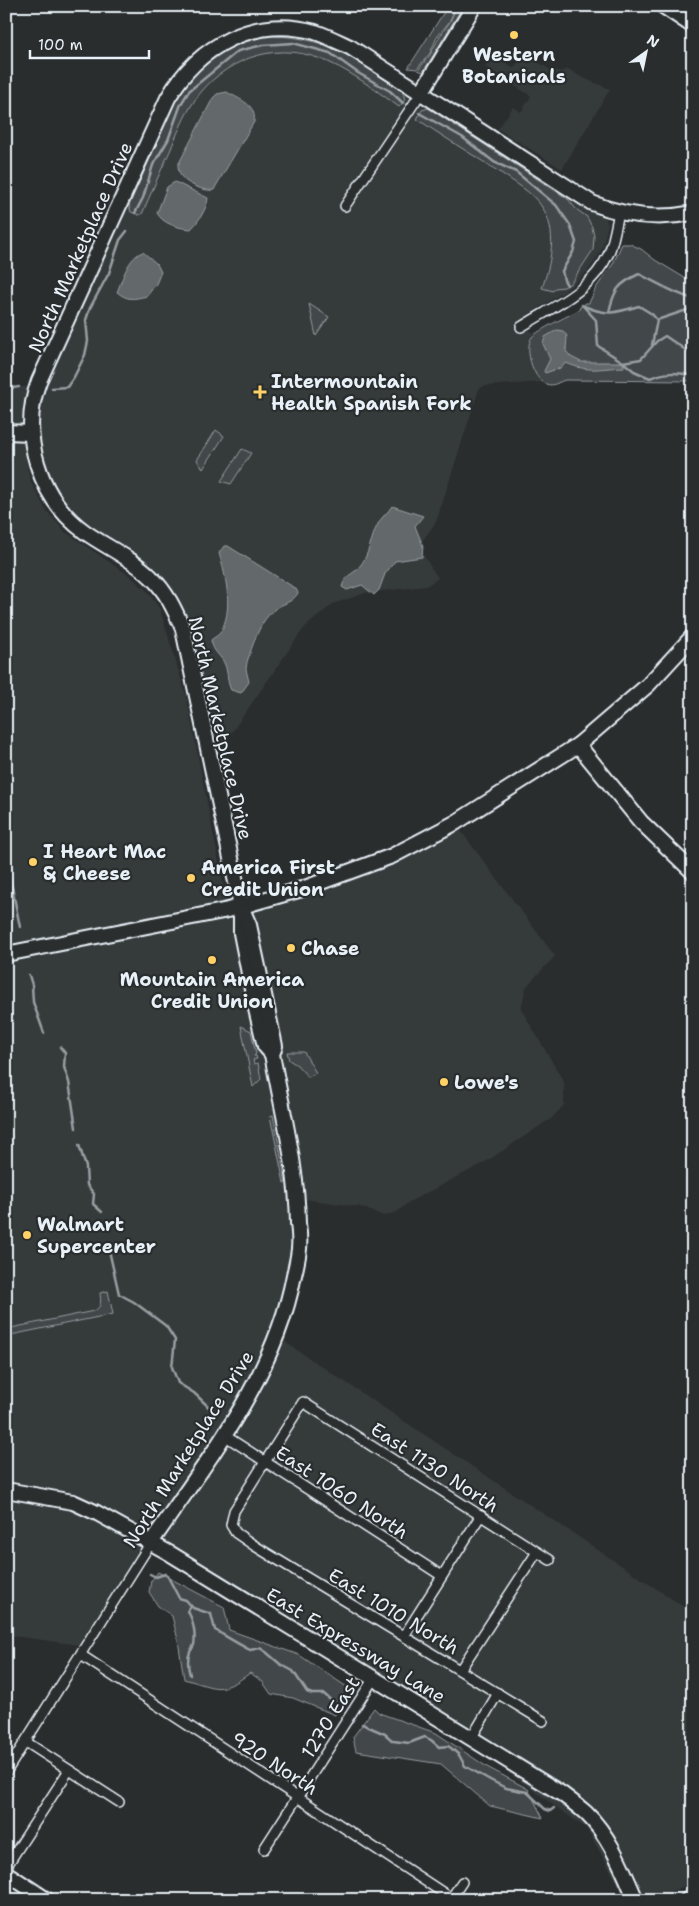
<svg xmlns="http://www.w3.org/2000/svg" width="699" height="1906" font-family="'Shantell Sans',sans-serif">
<style>
.built{fill:#363a3b}
.green{fill:#424648;stroke:#959ca0}
.water{fill:#63686b;stroke:#989fa3}
.lines{fill:none;stroke-linecap:round;stroke-linejoin:round}
.stream{stroke:#989fa3;stroke-width:2.5}
.street-casing{stroke:#e8f1f8;stroke-width:12}
.secondary-casing{stroke:#e8f1f8;stroke-width:18}
.street{stroke:#2a2d2e;stroke-width:9}
.secondary{stroke:#2a2d2e;stroke-width:14}
.poi-dot{fill:#ffd166;stroke:#2a2d2e;stroke-width:2}
.labels{text-anchor:middle;stroke-width:4.5;stroke-linejoin:round;paint-order:stroke}
.poi-label{font-size:19px;font-weight:bold;fill:#e8f1f8;stroke:#2a2d2e;text-anchor:start}
.street-label{font-size:19px;fill:#e8f1f8;stroke:#2a2d2e}
</style>
<rect width="100%" height="100%" fill="#2a2d2e"/>
<filter id="ink" filterUnits="userSpaceOnUse"><feTurbulence type="fractalNoise" baseFrequency=".02" numOctaves="2"/><feDisplacementMap in="SourceGraphic" scale="10" xChannelSelector="R" yChannelSelector="G"/><feConvolveMatrix kernelMatrix="1 2 1 2 8 2 1 2 1" color-interpolation-filters="sRGB"/></filter>
<g filter="url(#ink)">
<!-- built -->
<g class="built">
<polygon points="290,35 313,39 344,53 574,202 605,217 608,224 603,246 596,260 587,272 564,292 521,319 529,330 536,334 531,338 530,359 537,376 543,382 484,386 479,389 436,522 418,547 438,578 426,586 365,593 333,604 304,628 218,752 191,630 183,610 169,585 153,567 89,527 68,509 54,489 41,456 37,422 41,394 176,94 213,56 227,48 241,42 259,37"/>
<polygon points="524,54 551,70 561,72 568,69 581,77 610,89 562,169 498,129 513,107 521,112 531,96 485,67 493,55 514,68"/>
<polygon points="6,387 27,387 26,461 31,482 46,510 64,531 130,576 147,591 160,609 186,695 228,909 368,865 455,823 555,956 526,987 521,1009 564,1082 564,1105 552,1118 484,1163 409,1202 397,1212 384,1216 361,1207 298,1198 300,1290 285,1342 693,1613 693,1882 652,1900 627,1900 587,1829 456,1735 142,1547 79,1645 6,1635"/>
</g>
<!-- green -->
<g class="green">
<polygon points="448,6 456,6 449,22 437,37 430,53 417,69 408,68"/>
<polygon points="457,6 463,6 423,72 418,70 430,55 440,36 450,22"/>
<path d="M273 36C331 37 357 62 403 92L405 100 399 107C374 89 347 68 318 58 272 41 222 61 195 100 184 116 177 134 170 151 160 172 151 193 142 214L139 215 131 212 129 206C139 182 150 159 160 136 166 122 171 107 179 94 199 60 235 40 273 36Z"/>
<path d="M428 108 568 199 576 209 587 217 592 227 594 236 593 250 571 283 564 287 555 288 553 291 542 288C551 263 558 231 542 207 532 192 515 183 501 173 473 155 445 138 417 119L422 110Z"/>
<path d="M622 244H630L641 249 655 260 693 283V381L565 380C561 381 555 385 551 385 534 385 523 349 532 337 538 330 568 316 579 310L580 307 586 303H589L596 288 613 264Z"/>
<polygon points="309,304 329,317 316,336"/>
<polygon points="216,430 224,436 203,469 197,460"/>
<polygon points="242,449 251,453 231,484 221,481"/>
<polygon points="241,1026 251,1031 256,1054 254,1056 256,1056 257,1059 253,1060 254,1064 258,1063 261,1079 253,1087"/>
<polygon points="287,1052 304,1052 316,1073 308,1077 297,1065 289,1060"/>
<polygon points="273,1115 286,1183 284,1183 270,1116"/>
<path d="M108 1291 113 1314 6 1336V1329L94 1311C102 1307 101 1301 100 1293Z"/>
<path d="M158 1572 224 1607 229 1630 299 1655 350 1689 335 1715 293 1698 271 1694 262 1681 250 1673C220 1695 217 1688 184 1679L178 1640 172 1616 158 1606 149 1592 151 1581Z"/>
<polygon points="374,1708 379,1713 436,1733 487,1767 528,1789 543,1818 490,1806 441,1764 356,1751 353,1737"/>
</g>
<!-- water -->
<g class="water">
<path d="M227 92C240 100 257 104 254 122L216 186 214 190C205 192 186 184 181 176 179 173 178 169 178 165L213 98 217 94Z"/>
<path d="M175 182 208 198C207 209 198 222 191 229 178 228 163 224 157 213L167 187Z"/>
<path d="M143 252 157 264 161 272 156 284 147 296C134 299 128 301 117 292 123 278 128 257 143 252Z"/>
<path d="M557 330 563 331 567 336 566 351 571 357 581 362H623L624 367C599 368 590 373 566 363L560 368 545 373 544 371 550 359 543 344 545 337Z"/>
<path d="M392 506 423 516 415 526 423 546 422 557 395 561 385 574 379 590 374 595 362 585 347 590 342 587C346 573 352 576 359 567 369 557 371 536 378 524 381 517 388 513 392 506Z"/>
<path d="M224 546H228L287 583 296 589 298 593C292 603 283 603 275 609 259 621 253 645 247 662L246 669 249 682 241 693 231 690C227 682 228 673 225 665 222 656 213 653 211 640 214 637 218 636 220 633 234 610 226 577 219 553Z"/>
</g>
<g class="lines">
<!-- stream -->
<g class="stream">
<polyline points="419,113 462,137 494,162 516,172 556,205 570,225 576,242 573,252 562,271 564,280 567,285"/>
<polyline points="135,213 143,198 153,165 168,140 181,104 189,91 238,51 263,45 293,43 330,53 358,73 390,91 403,103"/>
<polyline points="582,305 596,320 598,346 623,362 641,359 657,341 665,336 693,355"/>
<path d="M584 306C607 316 616 313 639 306L652 314 657 320 693 308"/>
<path d="M609 312C614 290 618 284 639 274 657 283 673 293 693 299"/>
<polyline points="652,345 657,320"/>
<path d="M623 362 634 371 650 378C665 372 675 372 690 375L693 373"/>
<polyline points="52,388 67,387 74,377 85,355 88,341 86,320 90,308 109,273 120,240 127,231"/>
<polyline points="6,389 19,387"/>
<polyline points="6,857 20,927"/>
<polyline points="29,975 32,985 33,1002 44,1033"/>
<polyline points="60,1047 65,1053 64,1067 69,1082 76,1128"/>
<polyline points="79,1145 86,1167 87,1185 94,1194 93,1204 102,1212"/>
<polyline points="108,1246 119,1294 134,1302 166,1326 175,1340 172,1367 178,1383 194,1393 213,1411"/>
<path d="M150 1574 156 1577 165 1574 167 1575 179 1598 186 1600 193 1608 211 1614 215 1630C227 1637 238 1644 250 1650L260 1648 266 1652 280 1664 293 1671 307 1692 312 1694H324L339 1708"/>
<path d="M190 1675C188 1668 187 1659 190 1652 191 1650 193 1647 194 1645 196 1634 193 1620 188 1611L191 1606"/>
<polyline points="362,1724 385,1734 393,1741 409,1743 425,1737 431,1740 439,1747 448,1746 451,1748 459,1755 465,1766 492,1781 506,1788 527,1792 545,1809 550,1811 554,1808"/>
</g>
<defs>
<g id="street">
<polyline points="345,206 421,93"/>
<path d="M521 327C554 306 592 291 609 253 614 240 616 226 619 212"/>
<polyline points="224,1435 442,1576"/>
<polyline points="404,1636 481,1515"/>
<polyline points="81,1655 451,1898"/>
<polyline points="460,1670 537,1552"/>
<polyline points="543,1721 255,1546 236,1533 231,1525 234,1511 303,1402 550,1560"/>
<polyline points="472,1737 498,1693"/>
<polyline points="26,1742 119,1802"/>
<polyline points="6,1772 150,1544"/>
<polyline points="264,1849 374,1678"/>
<polyline points="6,1867 69,1770"/>
<polyline points="450,1900 462,1882"/>
</g>
<g id="secondary">
<polyline points="663,6 693,26"/>
<polyline points="421,93 474,6"/>
<polyline points="6,432 31,433"/>
<polyline points="578,745 641,822 693,872"/>
<polyline points="6,954 228,910 302,889 392,856 455,823 578,745 648,685 693,636"/>
<path d="M272 1054 265 1046 256 1009 241 933V906L237 887 183 629C175 610 166 591 151 577 132 558 106 547 85 532 39 499 19 434 39 381L168 98C198 46 254 15 315 32 327 36 339 42 350 47L592 203C624 216 658 220 693 213"/>
<path d="M6 1490 73 1502 97 1513 171 1554 562 1794C570 1800 578 1806 586 1813 610 1836 623 1870 636 1900"/>
<path d="M150 1544C207 1460 275 1377 294 1275 296 1267 298 1258 299 1249 300 1240 299 1231 298 1223 297 1165 282 1110 272 1054L275 1046 249 925 243 911"/>
<polyline points="6,1873 47,1900"/>
<polyline points="687,1900 693,1897"/>
</g>
</defs>
<!-- street casing -->
<use href="#street" class="street-casing"/>
<!-- secondary casing -->
<use href="#secondary" class="secondary-casing"/>
<!-- street -->
<use href="#street" class="street"/>
<!-- secondary -->
<use href="#secondary" class="secondary"/>
</g>
</g>
<!-- markers -->
<g class="poi-dot">
<circle cx="514" cy="35" r="5"/>
<path d="M257.5 384.5h5v5h5v5h-5v5h-5v-5h-5v-5h5z"/>
<circle cx="33" cy="862" r="5"/>
<circle cx="191" cy="878" r="5"/>
<circle cx="291" cy="948" r="5"/>
<circle cx="212" cy="960" r="5"/>
<circle cx="444" cy="1082" r="5"/>
<circle cx="27" cy="1235" r="5"/>
</g>
<g class="labels">
<!-- poi labels -->
<g class="poi-label">
<text x="514" y="61" text-anchor="middle">Western<tspan x="514" dy="22">Botanicals</tspan></text>
<text x="271" y="388">Intermountain<tspan x="271" dy="22">Health Spanish Fork</tspan></text>
<text x="43" y="858">I Heart Mac<tspan x="43" dy="22">&amp; Cheese</tspan></text>
<text x="201" y="874">America First<tspan x="201" dy="22">Credit Union</tspan></text>
<text x="301" y="955">Chase</text>
<text x="212" y="986" text-anchor="middle">Mountain America<tspan x="212" dy="22">Credit Union</tspan></text>
<text x="454" y="1089">Lowe's</text>
<text x="37" y="1231">Walmart<tspan x="37" dy="22">Supercenter</tspan></text>
</g>
<!-- street labels -->
<g class="street-label">
<text transform="translate(80 247) rotate(-66)" y="7">North Marketplace Drive</text>
<text transform="translate(221 728) rotate(77)" y="7">North Marketplace Drive</text>
<text transform="translate(188 1449) rotate(-58)" y="7">North Marketplace Drive</text>
<text transform="translate(435 1467) rotate(33)" y="7">East 1130 North</text>
<text transform="translate(342 1492) rotate(33)" y="7">East 1060 North</text>
<text transform="translate(394 1611) rotate(31)" y="7">East 1010 North</text>
<text transform="translate(356 1645) rotate(31)" y="7">East Expressway Lane</text>
<text transform="translate(330 1717) rotate(-58)" y="7">1270 East</text>
<text transform="translate(275 1763) rotate(33)" y="7">920 North</text>
</g>
</g>
<!-- margin -->
<rect width="699" height="1906" fill="none" stroke="#2a2d2e" stroke-width="25"/>
<rect x="12" y="12" width="674" height="1881" fill="none" stroke="#e8f1f8" stroke-width="2" filter="url(#ink)"/>
<!-- north arrow -->
<g transform="translate(646 52) rotate(33)" stroke="#2a2d2e" stroke-width="4" paint-order="stroke">
<path d="M0-4L9 19L0 12L-9 19Z" fill="#e8f1f8"/>
<text y="-8" font-size="14" font-weight="bold" text-anchor="middle" fill="#e8f1f8">N</text>
</g>
<!-- scale -->
<path d="M30 50v8h119v-8" fill="none" stroke="#e8f1f8" stroke-width="2.5"/>
<text x="38" y="50" font-size="15" fill="#e8f1f8" stroke="#2a2d2e" stroke-width="4" paint-order="stroke">100 m</text>
</svg>
